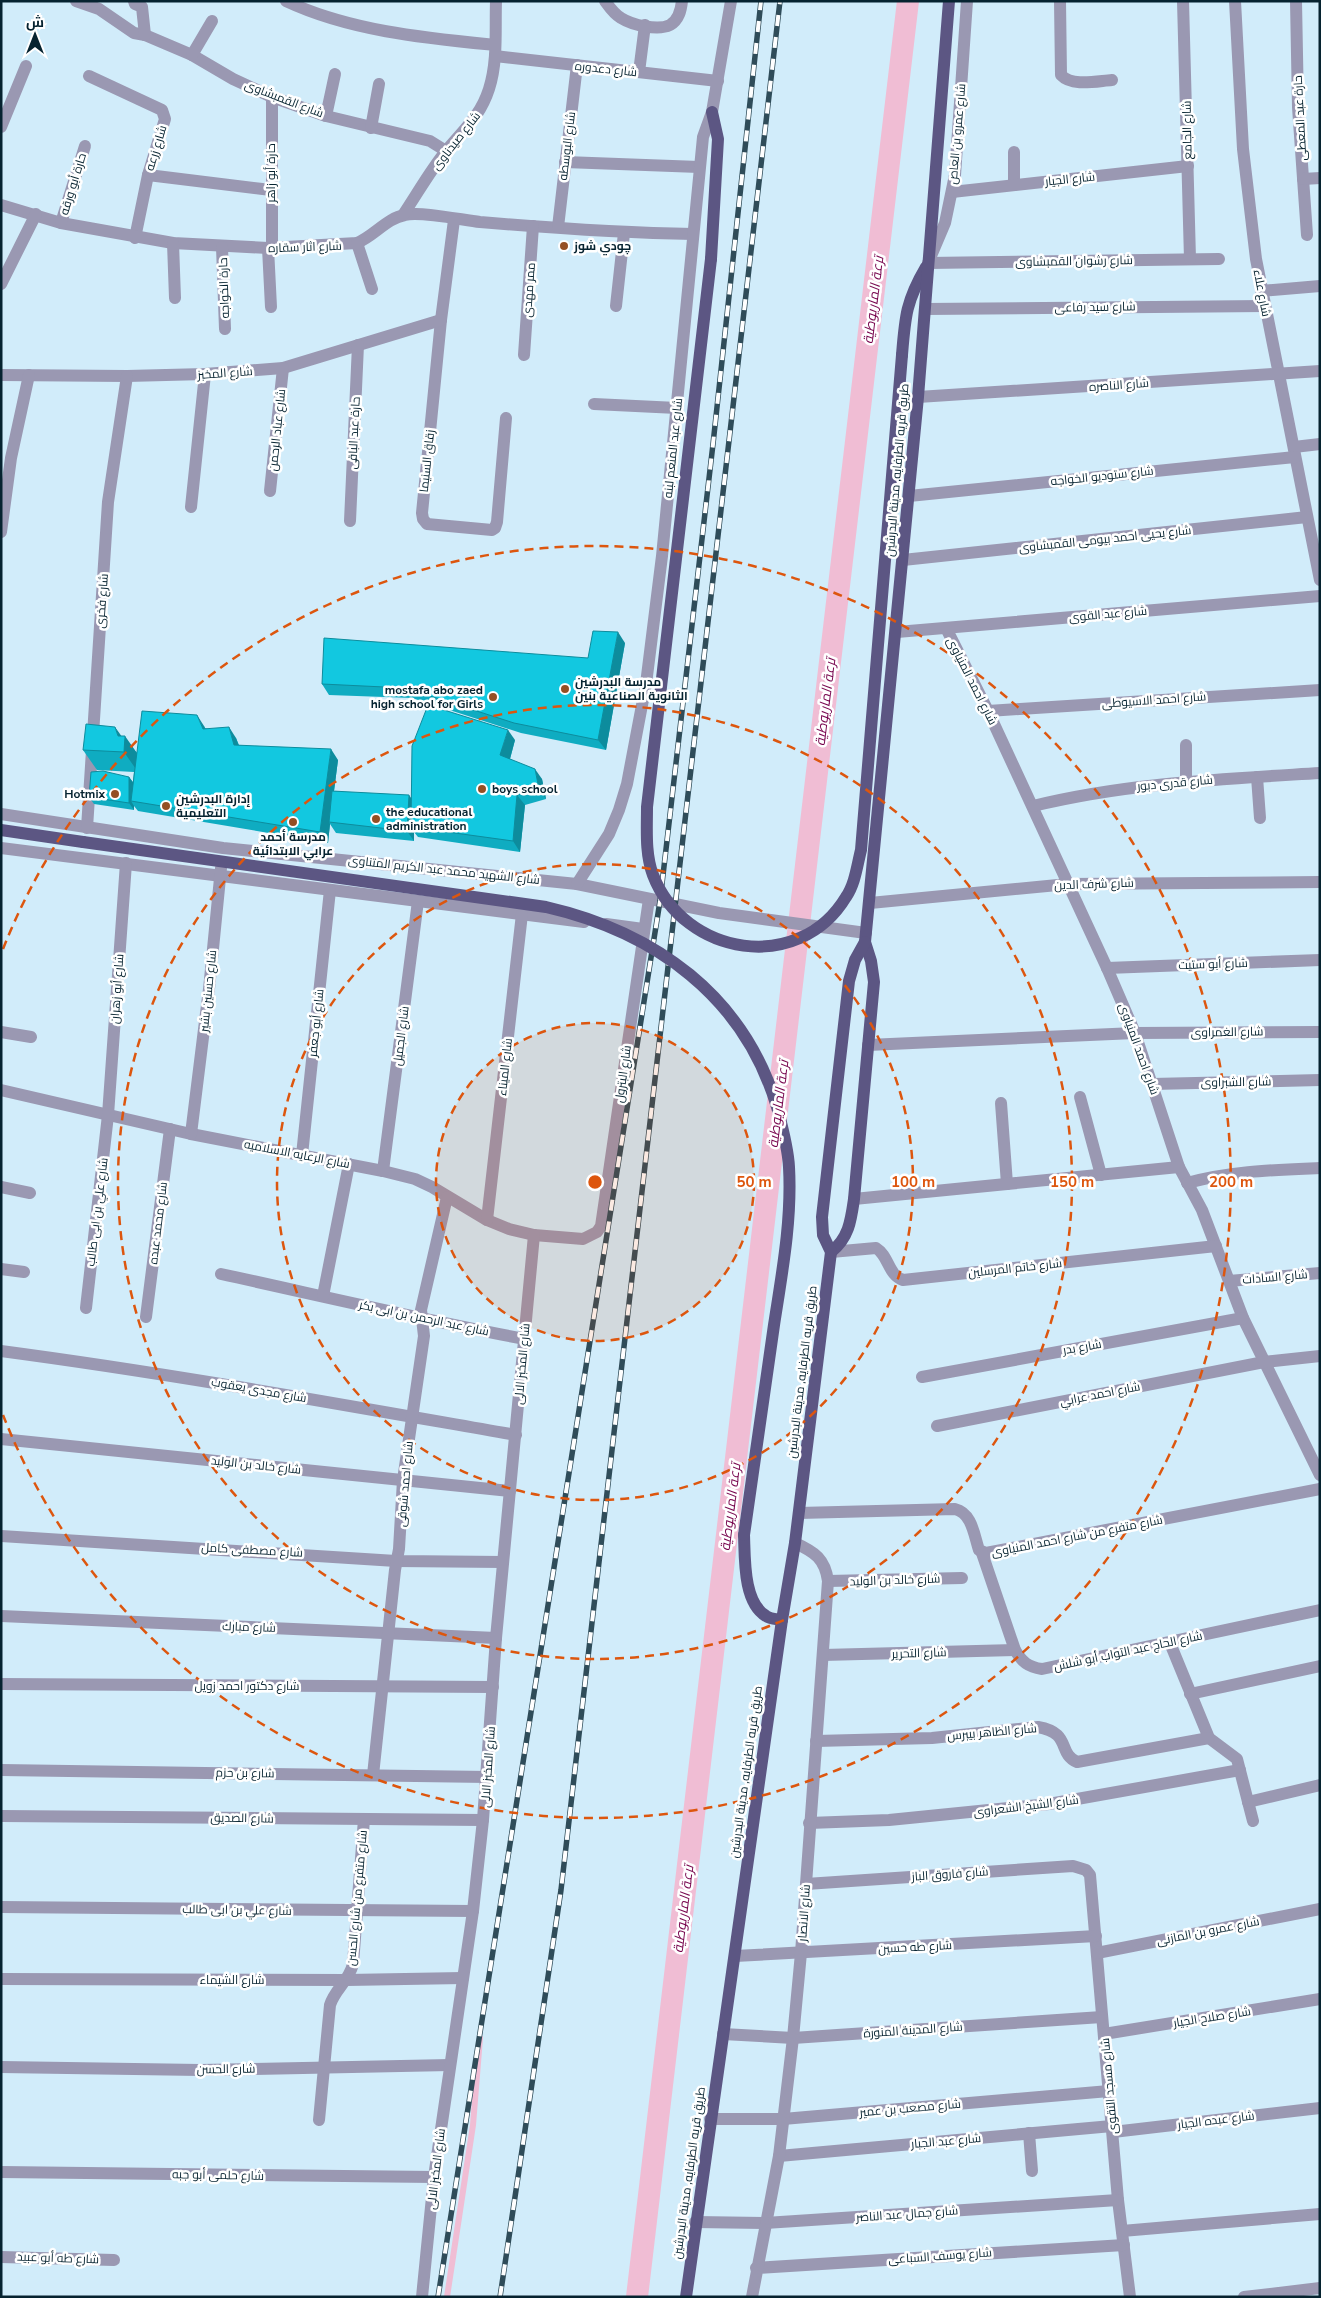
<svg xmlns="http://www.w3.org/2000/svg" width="1321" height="2298" font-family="'Nunito Sans',Cairo,sans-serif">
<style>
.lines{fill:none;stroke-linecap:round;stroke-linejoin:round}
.stream{stroke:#f0bdd4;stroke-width:6}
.canal{stroke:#f0bdd4;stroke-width:22}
.minor{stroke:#9a98b2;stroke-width:12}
.major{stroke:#5c5683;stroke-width:12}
.rail-casing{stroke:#2f4c59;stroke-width:5.5}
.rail{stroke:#fff;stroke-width:4;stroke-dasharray:11;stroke-linecap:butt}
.major-bridge{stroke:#5c5683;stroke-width:12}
.wall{fill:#0facc1}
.shaded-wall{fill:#0d8c9d}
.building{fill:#12c8e0;stroke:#0d8c9d}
.ring{fill:none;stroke:#dd560e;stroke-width:2.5;stroke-dasharray:9 6}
.poi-dot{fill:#944f24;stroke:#fff;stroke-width:2}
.labels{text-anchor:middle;stroke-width:5;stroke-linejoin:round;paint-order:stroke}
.street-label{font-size:12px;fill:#062330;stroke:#fff}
.poi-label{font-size:12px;font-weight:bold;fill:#062330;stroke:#fff;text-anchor:start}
.water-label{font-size:14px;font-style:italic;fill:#77054e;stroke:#fff}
.centre{fill:#dd560e;stroke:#fff;stroke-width:2.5}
.ring-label{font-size:15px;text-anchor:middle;font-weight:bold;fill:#dd560e;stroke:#fff;stroke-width:5;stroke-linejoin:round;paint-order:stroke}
</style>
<rect width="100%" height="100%" fill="#d1ecfa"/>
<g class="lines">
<!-- stream -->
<polyline class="stream" points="447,2297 473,2125 480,2038"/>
<!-- canal -->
<polyline class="canal" points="637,2297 908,1"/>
<!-- minor -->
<g class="minor">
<polyline points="76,1 99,9 134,33 145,35 192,55 233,79 272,97 326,116 430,141 446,151"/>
<polyline points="134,1 135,4 142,7 145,35"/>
<path d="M286 1C350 31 425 38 495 45"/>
<path d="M605 1C610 8 614 14 621 18 632 25 658 31 670 25 679 20 681 10 682 1"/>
<polyline points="967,1 955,175 945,223 928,263 1219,259"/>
<path d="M1060 1 1061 75C1072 87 1097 81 1112 80"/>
<polyline points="1183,1 1190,259"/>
<polyline points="1235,1 1243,149 1256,259 1320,580"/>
<polyline points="1296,1 1298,107 1307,235"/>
<polyline points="192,55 212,21"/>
<polyline points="495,56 718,81"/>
<polyline points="639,72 645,25"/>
<polyline points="89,76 162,110 165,119 148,175 135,238"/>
<polyline points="272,97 272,248"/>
<polyline points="326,116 335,74"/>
<polyline points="1,127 26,66"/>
<polyline points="371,128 379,84"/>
<polyline points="1014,152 1014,185"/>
<polyline points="565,162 699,167"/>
<polyline points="148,175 271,190"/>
<polyline points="1303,179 1320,178"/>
<polyline points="952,192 1188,166"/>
<path d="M1 205 61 223 173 243 268 248 357 243C374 236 387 218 405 215 421 211 462 220 480 222 551 228 622 233 693 234"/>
<path d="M403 215C417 194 430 171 446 151 464 129 480 117 489 89 498 61 495 30 496 1"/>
<polyline points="454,220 441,320 422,513 423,519 427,524 492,530 495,528 497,522 506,418"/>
<polyline points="61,223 85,146"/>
<polyline points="558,227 577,65"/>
<polyline points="173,243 175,298"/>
<polyline points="357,243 372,289"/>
<polyline points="222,247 225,329"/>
<polyline points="268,248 271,307"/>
<polyline points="1,284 36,214"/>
<polyline points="1261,291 1320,286"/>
<polyline points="616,306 624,233"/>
<polyline points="925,309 1265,306"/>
<polyline points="524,355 533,226"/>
<polyline points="1,375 127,376 205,374 283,368 441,320"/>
<polyline points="918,397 1320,371"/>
<polyline points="594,404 677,408"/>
<polyline points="1294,447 1320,444"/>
<polyline points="270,491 283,368"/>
<polyline points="909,496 1295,457"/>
<polyline points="191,507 205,374"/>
<polyline points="350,521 358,345"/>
<polyline points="1,532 11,458 29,375"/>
<polyline points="903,560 1307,517"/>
<polyline points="946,628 988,711 1107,968 1135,1033 1179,1167 1202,1210 1243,1318 1320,1475"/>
<polyline points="897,632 1320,596"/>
<polyline points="988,711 1320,690"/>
<polyline points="1186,745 1186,781"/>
<polyline points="1257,777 1260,818"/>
<path d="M1033 806C1127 783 1223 779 1320 773"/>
<polyline points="1,814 223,848 577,884 719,913 866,933"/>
<polyline points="87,828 108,502 127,376"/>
<polyline points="1,848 584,922"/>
<polyline points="577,884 609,834 619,810 627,784 646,684 662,556 703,137 712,112 731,1"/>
<polyline points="870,903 1068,884 1320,882"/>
<polyline points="606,924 643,929"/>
<polyline points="1107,968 1320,960"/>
<polyline points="1,1032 31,1037"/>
<polyline points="868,1045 1135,1033 1320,1032"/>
<polyline points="1152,1084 1320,1080"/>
<polyline points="1,1090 191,1134 383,1171 415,1179 432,1187 487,1220 509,1229 534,1235 583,1239 597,1232 601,1226 649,899"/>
<polyline points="1080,1097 1101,1175"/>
<polyline points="1001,1103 1007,1184"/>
<polyline points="191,1134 209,989 221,868"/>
<polyline points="302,1155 330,890"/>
<polyline points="383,1171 418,901"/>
<path d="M1187 1183C1231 1171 1274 1170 1320 1168"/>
<polyline points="1,1187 30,1193"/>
<polyline points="854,1199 1179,1167"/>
<polyline points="487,1220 522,914"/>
<path d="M831 1252 876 1248C889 1256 888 1275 903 1280L1216 1246"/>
<polyline points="1,1269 24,1272"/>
<path d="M221 1274C322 1296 423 1320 525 1339"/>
<polyline points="1229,1281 1320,1273"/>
<polyline points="323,1296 349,1164"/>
<polyline points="86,1308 108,1115 126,863"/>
<polyline points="146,1317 170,1129"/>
<path d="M1 1351C174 1374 344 1405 516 1435"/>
<polyline points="922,1377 1243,1318"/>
<polyline points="937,1426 1264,1362 1320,1356"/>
<polyline points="1,1439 510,1491"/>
<path d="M799 1513 955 1509C972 1513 974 1535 979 1550L986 1553 1320 1489"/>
<polyline points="1,1536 396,1561 503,1562"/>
<path d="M982 1553 1015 1650C1022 1662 1028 1667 1042 1669L1320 1610"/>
<polyline points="828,1581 962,1578"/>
<polyline points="1,1616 496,1638"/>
<polyline points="1170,1643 1209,1738 1237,1759 1253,1821"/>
<polyline points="823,1655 1015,1650"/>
<polyline points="1,1684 493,1687"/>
<polyline points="1190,1694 1320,1666"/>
<path d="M816 1741 932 1738 1038 1727C1072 1733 1057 1753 1077 1762L1209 1738"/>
<polyline points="1,1770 488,1777"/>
<polyline points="373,1775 395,1570 399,1549 403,1480 424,1336 421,1310 447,1197"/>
<polyline points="1248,1802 1320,1785"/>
<polyline points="1,1816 483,1820"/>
<polyline points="809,1823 889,1820 1049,1804 1240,1770"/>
<polyline points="806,1884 1073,1866 1086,1870 1090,1875 1118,2200 1130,2297"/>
<polyline points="1,1907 473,1911"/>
<polyline points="1097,1953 1320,1909"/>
<polyline points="735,1956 1096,1936"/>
<polyline points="1,1979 347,1980 463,1978"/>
<polyline points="723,2034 793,2038 1102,2017"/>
<polyline points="1104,2034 1320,1999"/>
<polyline points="1,2067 200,2070 450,2065"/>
<polyline points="710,2119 783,2119 1109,2091"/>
<path d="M319 2120 330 2005C335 1989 349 1981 353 1964L364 1819"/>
<polyline points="1113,2132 1320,2108"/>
<polyline points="1029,2133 1032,2171"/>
<polyline points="779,2156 1112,2126"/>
<polyline points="1,2172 434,2177"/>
<polyline points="695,2222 765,2223 1118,2200"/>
<polyline points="1122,2231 1320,2214"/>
<polyline points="1,2257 114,2260"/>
<polyline points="756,2268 1124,2245"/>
<polyline points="422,2297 434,2177 473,1911 483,1820 496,1638 534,1235"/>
<path d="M752 2297 779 2156 793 2038 801 1953 828 1581C825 1559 815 1552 795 1543"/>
<polyline points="1244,2297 1320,2288"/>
</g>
<!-- major -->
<g class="major">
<polyline points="711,259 718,139 712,112"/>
<path d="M902 355C905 317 906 301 926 267"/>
<polyline points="1,830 83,842"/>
<path d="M831 1252C849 1238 851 1220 854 1199L874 982 871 961 865 942 918 397 949 1"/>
<path d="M744 1535C745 1558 743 1602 766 1616 770 1619 777 1619 782 1620"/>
<polyline points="686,2297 782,1620 795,1543 831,1252 823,1235 822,1217 849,981 855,960 865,942"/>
</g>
<defs>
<g id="rail">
<polyline points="438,2297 660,901 713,444 761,1"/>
<polyline points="500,2297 561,1890 780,1"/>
</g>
</defs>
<!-- rail casing -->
<use href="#rail" class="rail-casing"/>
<!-- rail -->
<use href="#rail" class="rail"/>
<!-- major-bridge -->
<g class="major-bridge">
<path d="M711 259 647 807C647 829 645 854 653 875 684 956 799 975 846 897 855 884 857 866 861 850L902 355"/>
<path d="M83 842 546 907C655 932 744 996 777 1107 782 1126 788 1147 789 1167 792 1220 782 1273 774 1325 764 1395 754 1465 744 1535"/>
</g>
</g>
<!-- wall -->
<g class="wall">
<polygon points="625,643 606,750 521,733 412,698 329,695 322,684 588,658"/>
<polygon points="204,726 205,728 236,738 239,745 338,760 334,791 411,798 515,740 510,759 542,779 546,799 525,805 520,852 418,837 414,832 414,841 336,833 330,824 328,843 138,811 134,806 134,810 94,804 89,797 129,777 133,782 134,772 97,770 83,750 122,736 137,753"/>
</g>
<!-- shaded-wall -->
<g class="shaded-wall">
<polygon points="618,632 625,643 606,750 598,740"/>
<polygon points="197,715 204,726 210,739 203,729"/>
<polygon points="115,727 125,741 125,736 139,756 138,772 124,752 118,736"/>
<polygon points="229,727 236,738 242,755 234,745"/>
<polygon points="508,730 515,740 508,766 500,755"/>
<polygon points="331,749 338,760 330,822 329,822 330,824 328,843 320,832"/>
<polygon points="535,769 542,779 546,799 539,789"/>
<polygon points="129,777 134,784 131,801 134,806 134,810 129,803"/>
<polygon points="409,795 416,805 411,827 414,832 414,841 407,831"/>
<polygon points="517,795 525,805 520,852 513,841"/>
</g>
<!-- building -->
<g class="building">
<polygon points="593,631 618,632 598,740 514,723 405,688 322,684 324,638 588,658"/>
<polygon points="428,705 508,730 500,755 535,769 539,789 517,795 513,841 411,827 412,746"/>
<polygon points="142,711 197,715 203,729 229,727 234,745 331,749 320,832 131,801"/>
<polygon points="86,724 115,727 118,736 125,736 124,752 83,750"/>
<polygon points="103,771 129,777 129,803 89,797 91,772"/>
<polygon points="332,791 409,795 407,831 329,822"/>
</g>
<!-- distance rings -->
<circle cx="595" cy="1182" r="159" fill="#dd560e" fill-opacity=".12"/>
<g class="ring">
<circle cx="595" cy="1182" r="159"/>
<circle cx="595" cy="1182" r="318"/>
<circle cx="595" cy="1182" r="477"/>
<path d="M3 949A636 636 0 1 1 3 1415"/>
</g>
<!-- markers -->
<g class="poi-dot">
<circle cx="564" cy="246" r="5"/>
<circle cx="565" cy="689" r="5"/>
<circle cx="493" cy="697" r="5"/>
<circle cx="482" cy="789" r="5"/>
<circle cx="115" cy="794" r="5"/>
<circle cx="166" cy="806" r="5"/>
<circle cx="376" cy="819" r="5"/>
<circle cx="293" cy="822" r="5"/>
</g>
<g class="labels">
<!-- street labels -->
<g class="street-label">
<text transform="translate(606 69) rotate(6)" y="4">شارع دعدوره</text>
<text transform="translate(284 99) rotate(21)" y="4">شارع القمبشاوى</text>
<text transform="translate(1300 118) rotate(-93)" y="4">حارة عبد المعطى</text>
<text transform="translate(1187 130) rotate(-91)" y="4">شارع الجامع</text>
<text transform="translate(957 134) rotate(-85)" y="4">شارع عمرو بن العاص</text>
<text transform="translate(456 141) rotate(-52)" y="4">شارع صيدناوى</text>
<text transform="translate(567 146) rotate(-83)" y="4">شارع البوسطه</text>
<text transform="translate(156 148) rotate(-73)" y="4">شارع زرعه</text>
<text transform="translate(271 173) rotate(-90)" y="4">حارة أبو زاهر</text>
<text transform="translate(1070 179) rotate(-6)" y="4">شارع الجيار</text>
<text transform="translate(73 184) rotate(-73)" y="4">حارة أبو ورقه</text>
<text transform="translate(305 247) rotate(-2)" y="4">شارع اثار سقاره</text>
<text transform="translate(1074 261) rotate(-1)" y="4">شارع رشوان القمبشاوى</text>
<text transform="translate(224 288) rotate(-92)" y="4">حارة الخواجه</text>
<text transform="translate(529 290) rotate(-86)" y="4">ممر مهدى</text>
<text transform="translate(1262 293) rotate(79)" y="4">شارع علاء</text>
<text transform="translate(1095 307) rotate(-1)" y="4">شارع سيد رفاعى</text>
<text transform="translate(225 373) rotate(-4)" y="4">شارع المخبز</text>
<text transform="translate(1119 385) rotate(-4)" y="4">شارع الناصره</text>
<text transform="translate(277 430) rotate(-84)" y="4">شارع عباد الرحمن</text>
<text transform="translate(354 433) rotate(-87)" y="4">حارة عبد الباقى</text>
<text transform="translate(673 448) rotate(-84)" y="4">شارع عبد المنعم لبنه</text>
<text transform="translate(427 461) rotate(-84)" y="4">زقاق السنيما</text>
<text transform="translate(897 470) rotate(-85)" y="4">طريق قريه الطرفايه, مدينة البدرشين</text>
<text transform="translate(1102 476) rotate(-6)" y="4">شارع ستوديو الخواجه</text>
<text transform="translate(1105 539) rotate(-6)" y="4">شارع يحيى احمد بيومى القمبشاوى</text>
<text transform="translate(102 601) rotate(-86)" y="4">شارع فخرى</text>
<text transform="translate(1108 614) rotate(-5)" y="4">شارع عبد القوى</text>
<text transform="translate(972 681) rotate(63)" y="4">شارع احمد المنياوى</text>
<text transform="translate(1154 700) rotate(-4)" y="4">شارع احمد الاسيوطى</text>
<text transform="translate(1175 783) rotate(-5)" y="4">شارع قدرى دبور</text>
<text transform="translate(444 870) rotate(6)" y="4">شارع الشهيد محمد عبد الكريم المتناوى</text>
<text transform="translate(1094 884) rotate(-2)" y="4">شارع شرف الدين</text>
<text transform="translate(1213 964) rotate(-2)" y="4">شارع أبو ستيت</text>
<text transform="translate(117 989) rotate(-86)" y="4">شارع أبو زهران</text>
<text transform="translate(208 991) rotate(-84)" y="4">شارع حسنين بشير</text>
<text transform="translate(316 1023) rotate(-84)" y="4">شارع أبو جعفر</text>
<text transform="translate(1227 1032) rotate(-1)" y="4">شارع الغمراوى</text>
<text transform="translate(401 1036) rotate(-83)" y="4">شارع الجميل</text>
<text transform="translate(1139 1049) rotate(70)" y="4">شارع احمد المنياوى</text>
<text transform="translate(505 1067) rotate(-84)" y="4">شارع الميناء</text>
<text transform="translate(623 1074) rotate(-82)" y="4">شارع البترول</text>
<text transform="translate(1236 1082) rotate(-1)" y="4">شارع الشبراوى</text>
<text transform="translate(297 1154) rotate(11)" y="4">شارع الرعايه الاسلاميه</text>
<text transform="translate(97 1212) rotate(-83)" y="4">شارع علي بن ابى طالب</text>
<text transform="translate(158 1223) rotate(-83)" y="4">شارع محمد عبده</text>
<text transform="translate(1015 1268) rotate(-6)" y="4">شارع خاتم المرسلين</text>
<text transform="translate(1275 1277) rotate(-5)" y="4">شارع السادات</text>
<text transform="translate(424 1318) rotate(12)" y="4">شارع عبد الرحمن بن ابى بكر</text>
<text transform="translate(1082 1347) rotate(-10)" y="4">شارع بدر</text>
<text transform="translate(522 1364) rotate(-85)" y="4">شارع المخبز الالى</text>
<text transform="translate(802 1372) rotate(-83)" y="4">طريق قريه الطرفايه, مدينة البدرشين</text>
<text transform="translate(259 1390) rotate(10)" y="4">شارع مجدى يعقوب</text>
<text transform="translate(1100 1394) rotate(-11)" y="4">شارع احمد عرابي</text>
<text transform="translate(256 1465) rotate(6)" y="4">شارع خالد بن الوليد</text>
<text transform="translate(405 1484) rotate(-85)" y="4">شارع احمد شوقى</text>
<text transform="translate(1077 1536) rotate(-11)" y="4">شارع متفرع من شارع احمد المنياوى</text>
<text transform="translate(252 1550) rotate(3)" y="4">شارع مصطفى كامل</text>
<text transform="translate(895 1580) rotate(-2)" y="4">شارع خالد بن الوليد</text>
<text transform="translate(249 1627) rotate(2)" y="4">شارع مبارك</text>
<text transform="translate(1128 1651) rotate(-12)" y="4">شارع الحاج عبد التواب أبو شلش</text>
<text transform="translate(919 1653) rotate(-2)" y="4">شارع التحرير</text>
<text x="247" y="1690">شارع دكتور احمد زويل</text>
<text transform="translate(992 1732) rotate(-5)" y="4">شارع الظاهر بيبرس</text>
<text transform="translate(488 1767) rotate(-86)" y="4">شارع المخبز الالى</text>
<text transform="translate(746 1772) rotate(-82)" y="4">طريق قريه الطرفايه, مدينة البدرشين</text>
<text transform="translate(245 1773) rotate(1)" y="4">شارع بن حزم</text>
<text transform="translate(1026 1806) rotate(-7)" y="4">شارع الشيخ الشعراوى</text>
<text transform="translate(242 1818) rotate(1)" y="4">شارع الصديق</text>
<text transform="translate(950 1874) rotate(-4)" y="4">شارع فاروق الباز</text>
<text transform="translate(357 1898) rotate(-85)" y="4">شارع متفرع من شارع الحسن</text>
<text transform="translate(237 1910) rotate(1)" y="4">شارع علي بن ابى طالب</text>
<text transform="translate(804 1913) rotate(-86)" y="4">شارع الانصار</text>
<text transform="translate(1208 1931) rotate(-11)" y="4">شارع عمرو بن المازنى</text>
<text transform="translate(915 1947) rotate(-3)" y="4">شارع طه حسين</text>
<text x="232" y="1984">شارع الشيماء</text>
<text transform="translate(1212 2017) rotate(-9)" y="4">شارع صلاح الجيار</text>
<text transform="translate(913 2030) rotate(-4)" y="4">شارع المدينة المنورة</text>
<text transform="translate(226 2069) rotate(-1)" y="4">شارع الحسن</text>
<text transform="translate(1109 2086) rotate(-95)" y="4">شارع مسجد التقوى</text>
<text transform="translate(910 2108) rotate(-5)" y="4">شارع مصعب بن عمير</text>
<text transform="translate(1216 2120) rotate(-7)" y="4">شارع عبده الجيار</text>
<text transform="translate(946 2141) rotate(-5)" y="4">شارع عبد الجبار</text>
<text transform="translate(436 2169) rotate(-83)" y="4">شارع المخبز الالى</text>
<text transform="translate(689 2173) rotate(-82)" y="4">طريق قريه الطرفايه, مدينة البدرشين</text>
<text transform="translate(218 2175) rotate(1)" y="4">شارع حلمى أبو جبه</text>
<text transform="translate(907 2214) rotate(-4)" y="4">شارع جمال عبد الناصر</text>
<text transform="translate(940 2256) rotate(-4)" y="4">شارع يوسف السباعى</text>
<text transform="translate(58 2258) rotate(2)" y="4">شارع طه أبو عبيد</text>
</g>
<!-- poi labels -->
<g class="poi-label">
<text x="574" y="250">چودي شوز</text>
<text x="575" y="686">مدرسة البدرشين<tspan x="575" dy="14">الثانوية الصناعية بنين</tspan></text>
<text x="483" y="694" text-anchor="end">mostafa abo zaed<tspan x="483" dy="14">high school for Girls</tspan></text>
<text x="492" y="793">boys school</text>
<text x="105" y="798" text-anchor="end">Hotmix</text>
<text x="176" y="803">إدارة البدرشين<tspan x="176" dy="14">التعليمية</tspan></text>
<text x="386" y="816">the educational<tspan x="386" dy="14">administration</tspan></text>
<text x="293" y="841" text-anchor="middle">مدرسة أحمد<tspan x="293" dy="14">عرابي الابتدائية</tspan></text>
</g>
<!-- water labels -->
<g class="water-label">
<text transform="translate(873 300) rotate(-83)" y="5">ترعة الماريوطية</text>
<text transform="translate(825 702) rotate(-83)" y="5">ترعة الماريوطية</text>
<text transform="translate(778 1104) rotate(-83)" y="5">ترعة الماريوطية</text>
<text transform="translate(730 1507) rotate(-83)" y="5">ترعة الماريوطية</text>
<text transform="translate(683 1909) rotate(-83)" y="5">ترعة الماريوطية</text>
</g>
</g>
<circle cx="595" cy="1182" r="8" class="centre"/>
<g class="ring-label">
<text x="754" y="1187">50 m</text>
<text x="913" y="1187">100 m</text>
<text x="1072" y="1187">150 m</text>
<text x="1231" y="1187">200 m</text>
</g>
<!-- border -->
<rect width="1321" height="2298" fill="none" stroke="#062330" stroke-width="5"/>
<!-- north arrow -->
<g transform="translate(35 35)" stroke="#ffffff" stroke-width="4" paint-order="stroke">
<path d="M0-4L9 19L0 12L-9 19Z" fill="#062330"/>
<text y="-8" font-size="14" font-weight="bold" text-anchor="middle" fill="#062330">ش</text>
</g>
</svg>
